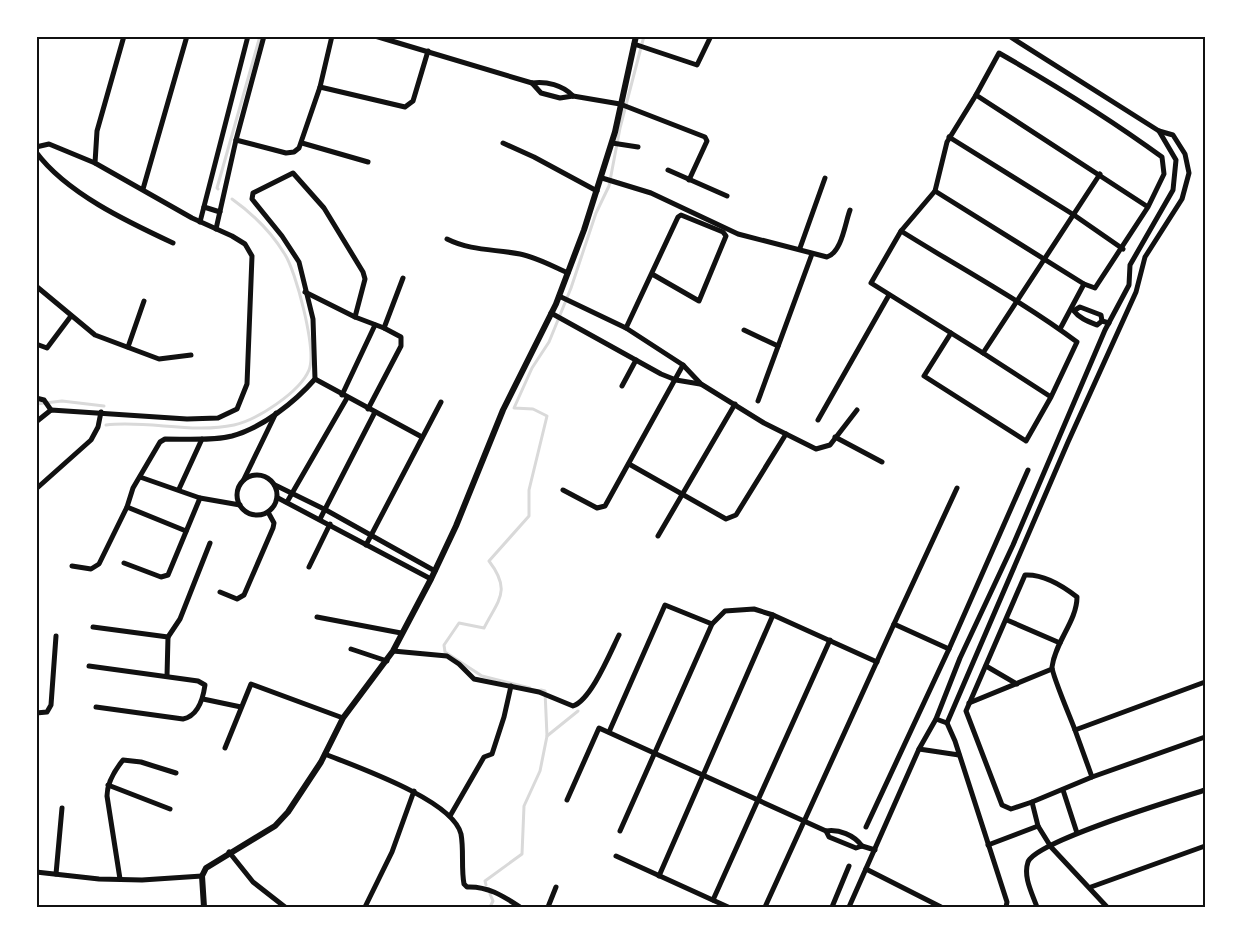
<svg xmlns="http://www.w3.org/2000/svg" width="1241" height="943" font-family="Mulish,sans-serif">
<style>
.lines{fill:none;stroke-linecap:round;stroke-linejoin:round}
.stream{stroke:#d9d9d9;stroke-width:3}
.minor{stroke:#111;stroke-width:5}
.tertiary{stroke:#111;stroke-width:6}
.neatline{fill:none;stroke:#111;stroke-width:2}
</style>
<rect width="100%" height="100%" fill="#fff"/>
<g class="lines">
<!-- stream -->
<g class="stream">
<polyline points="218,189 217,188 260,36"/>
<polyline points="36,404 62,401 104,406"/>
<path d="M106 425C148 420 192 434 234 425 257 420 300 392 309 370 317 351 296 270 284 253 270 230 253 214 232 199"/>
<path d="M530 688 482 676 445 652 444 645 459 623 484 628C498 600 512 591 489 561L529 516V490L547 416 533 409 514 408 532 368 549 342 571 288 596 213 609 186 620 128 644 36"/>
<polyline points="541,690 545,691 547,736"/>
<polyline points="486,885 485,881 522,854 524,806 540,771 547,736 578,711"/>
<polyline points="490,894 493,901 490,907"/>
</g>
<!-- minor -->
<g class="minor">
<path d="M375 36 532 83C546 81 563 85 573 96"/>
<polyline points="634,44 697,65 711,36"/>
<polyline points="532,83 541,93 560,98 573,96 620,104 705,137 707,141 689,180"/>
<polyline points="320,87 405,107 413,101 428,51"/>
<polyline points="949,137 1074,215 1123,249"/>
<polyline points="236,140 286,153 294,152 299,148 320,87 332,36"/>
<polyline points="302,143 368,162"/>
<polyline points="503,143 534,157 597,191"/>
<polyline points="612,143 638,147"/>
<polyline points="36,147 49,144 95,163"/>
<path d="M36 152C66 193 128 222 173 243"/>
<polyline points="668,170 727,196"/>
<path d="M602 178 651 193 738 234 827 257C842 252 845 223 850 210"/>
<polyline points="143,189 187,36"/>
<path d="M935 191 1084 284 1095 288 1148 207 1164 174 1162 157C1110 119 1055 85 999 53L976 95 1148 207"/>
<polyline points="204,207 220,212"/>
<polyline points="200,222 248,36"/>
<polyline points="216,229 236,140 264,36"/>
<polyline points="901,231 935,191 947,142 976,95"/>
<path d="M447 239C471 251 494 249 520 254 536 257 552 266 568 273"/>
<polyline points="800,248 825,178"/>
<polyline points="36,286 95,335 159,359 191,355"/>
<polyline points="305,292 355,317 384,328 401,337 401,346 368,409"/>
<polyline points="559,296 626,328 683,365 701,384 764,423 816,449 830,445 857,410"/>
<path d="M1073 310C1079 318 1087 321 1097 325L1102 321"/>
<polyline points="1075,310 1080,307 1101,315 1102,321 1109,323"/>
<polyline points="551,313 661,374 676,380 700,384"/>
<polyline points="384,328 403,278"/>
<polyline points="626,328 678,217 681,215 723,232 726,236 699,301 652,274"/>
<polyline points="1060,329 1084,284"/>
<polyline points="744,330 778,346"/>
<polyline points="951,333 983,353"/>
<polyline points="36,344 47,348 71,316"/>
<polyline points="128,347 144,301"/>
<polyline points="315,379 422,437"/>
<polyline points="622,386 636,360"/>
<polyline points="342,395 375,325"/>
<path d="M1051 397 1026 441 924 376 951 333 871 283 901 231C960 268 1022 301 1077 342L1051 397 983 353C1022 293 1061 234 1100 174"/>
<polyline points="36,398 44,400 51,410"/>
<polyline points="758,401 812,254"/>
<polyline points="818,420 889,295"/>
<polyline points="36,422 51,410 187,419 218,418 237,409 247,384 252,256 245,244 232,236 192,218 95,163 97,131 124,36"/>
<polyline points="835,437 882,462"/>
<polyline points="629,464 726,519 736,515 786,434"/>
<circle cx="257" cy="495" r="20"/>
<polyline points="140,477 200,498 240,505"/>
<polyline points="244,479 276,413"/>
<polyline points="275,485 326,510 435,571"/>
<polyline points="36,489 91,440 98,427 101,412"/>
<polyline points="179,489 202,439"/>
<polyline points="563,490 597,508 605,506 683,365"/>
<polyline points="278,498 431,579"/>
<polyline points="287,502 347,398"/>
<polyline points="127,507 186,531"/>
<polyline points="320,519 375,412"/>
<polyline points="658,536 735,404"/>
<polyline points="366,545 441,402"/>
<polyline points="124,563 161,577 168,575 200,498"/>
<path d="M72 566 91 569 99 564 127 507 133 488 160 442 165 439C187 439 211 441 232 436 262 428 295 402 315 379L313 319 299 262 282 236 252 199 253 193 293 173 324 208 363 272 365 279 355 317"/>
<polyline points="309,567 330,524"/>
<polyline points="220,592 237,599 244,595 273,528 274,523 268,512"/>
<polyline points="317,617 401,633"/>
<polyline points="1007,620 1060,643"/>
<polyline points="894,624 957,488"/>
<polyline points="93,627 168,637 167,676"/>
<polyline points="168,637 180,619 210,543"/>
<polyline points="351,649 387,661"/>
<polyline points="949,649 1028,470"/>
<path d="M393 651 447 656 459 664 474 679 539 692 573 706C591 700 610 653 619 635"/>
<path d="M89 666 198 681 205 685C203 699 198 716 183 719L96 707"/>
<polyline points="986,666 1017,684"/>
<polyline points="203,699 241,707"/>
<polyline points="969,703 1052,669"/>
<polyline points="36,713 47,712 51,705 56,636"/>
<polyline points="936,719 947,723 955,741 1007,902 1006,907"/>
<polyline points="947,723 1068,442 1136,292 1145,257 1182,199 1189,173 1185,154 1173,135 1159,131 1009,36"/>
<polyline points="609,732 665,605 712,624 725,611 754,609 773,615 877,662"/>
<polyline points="225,748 251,684 343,718"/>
<polyline points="919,749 959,755"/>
<path d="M325 754C357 767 453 800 461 834 464 850 461 868 464 884L467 887C488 886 503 896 520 907"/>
<polyline points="1092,777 1075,730 1205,682"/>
<polyline points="108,785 170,809"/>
<polyline points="1063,790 1077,833"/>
<polyline points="567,800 599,728 826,831 829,837 856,848 862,846 875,850"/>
<path d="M1032 802 1011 809 1002 805 966 711 1025 575C1044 574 1063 586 1077 597 1077 621 1055 642 1052 667 1052 675 1071 719 1075 730"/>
<polyline points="450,816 484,757 492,754 504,717 511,686"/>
<polyline points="620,831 712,624"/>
<path d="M826 831C839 829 854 835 862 846"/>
<polyline points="988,845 1038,826"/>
<polyline points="229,852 253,882 285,907"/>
<polyline points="616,856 728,907"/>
<polyline points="866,869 941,907"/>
<polyline points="36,872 99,879 142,880 202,876"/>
<polyline points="56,874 62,808"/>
<polyline points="659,876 773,615"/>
<path d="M120 879 107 796C107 783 115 770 123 760L141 762 176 773"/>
<polyline points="1091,887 1205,846"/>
<polyline points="713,900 830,640"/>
<polyline points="365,907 392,852 414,791"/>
<polyline points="548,907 556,887"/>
<polyline points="765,907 894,624 949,649 866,827"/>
<polyline points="832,907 849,866"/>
<polyline points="849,907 919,749 936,719 960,658 1013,545 1105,330 1129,285 1130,265 1173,190 1176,160 1159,131"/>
<path d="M1037 907C1032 893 1023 877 1028 862 1036 841 1177 799 1205 790"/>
<polyline points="1107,907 1051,847 1038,826 1032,802 1092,777 1205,737"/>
</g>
<!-- tertiary -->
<polyline class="tertiary" points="204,907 202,876 206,868 275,826 288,812 321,762 343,718 393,651 431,579 456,526 503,410 556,304 584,230 615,132 636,36"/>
</g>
<!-- border -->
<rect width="1241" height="943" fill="none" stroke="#ffffff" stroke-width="75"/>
<rect x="38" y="38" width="1166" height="868" class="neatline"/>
</svg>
